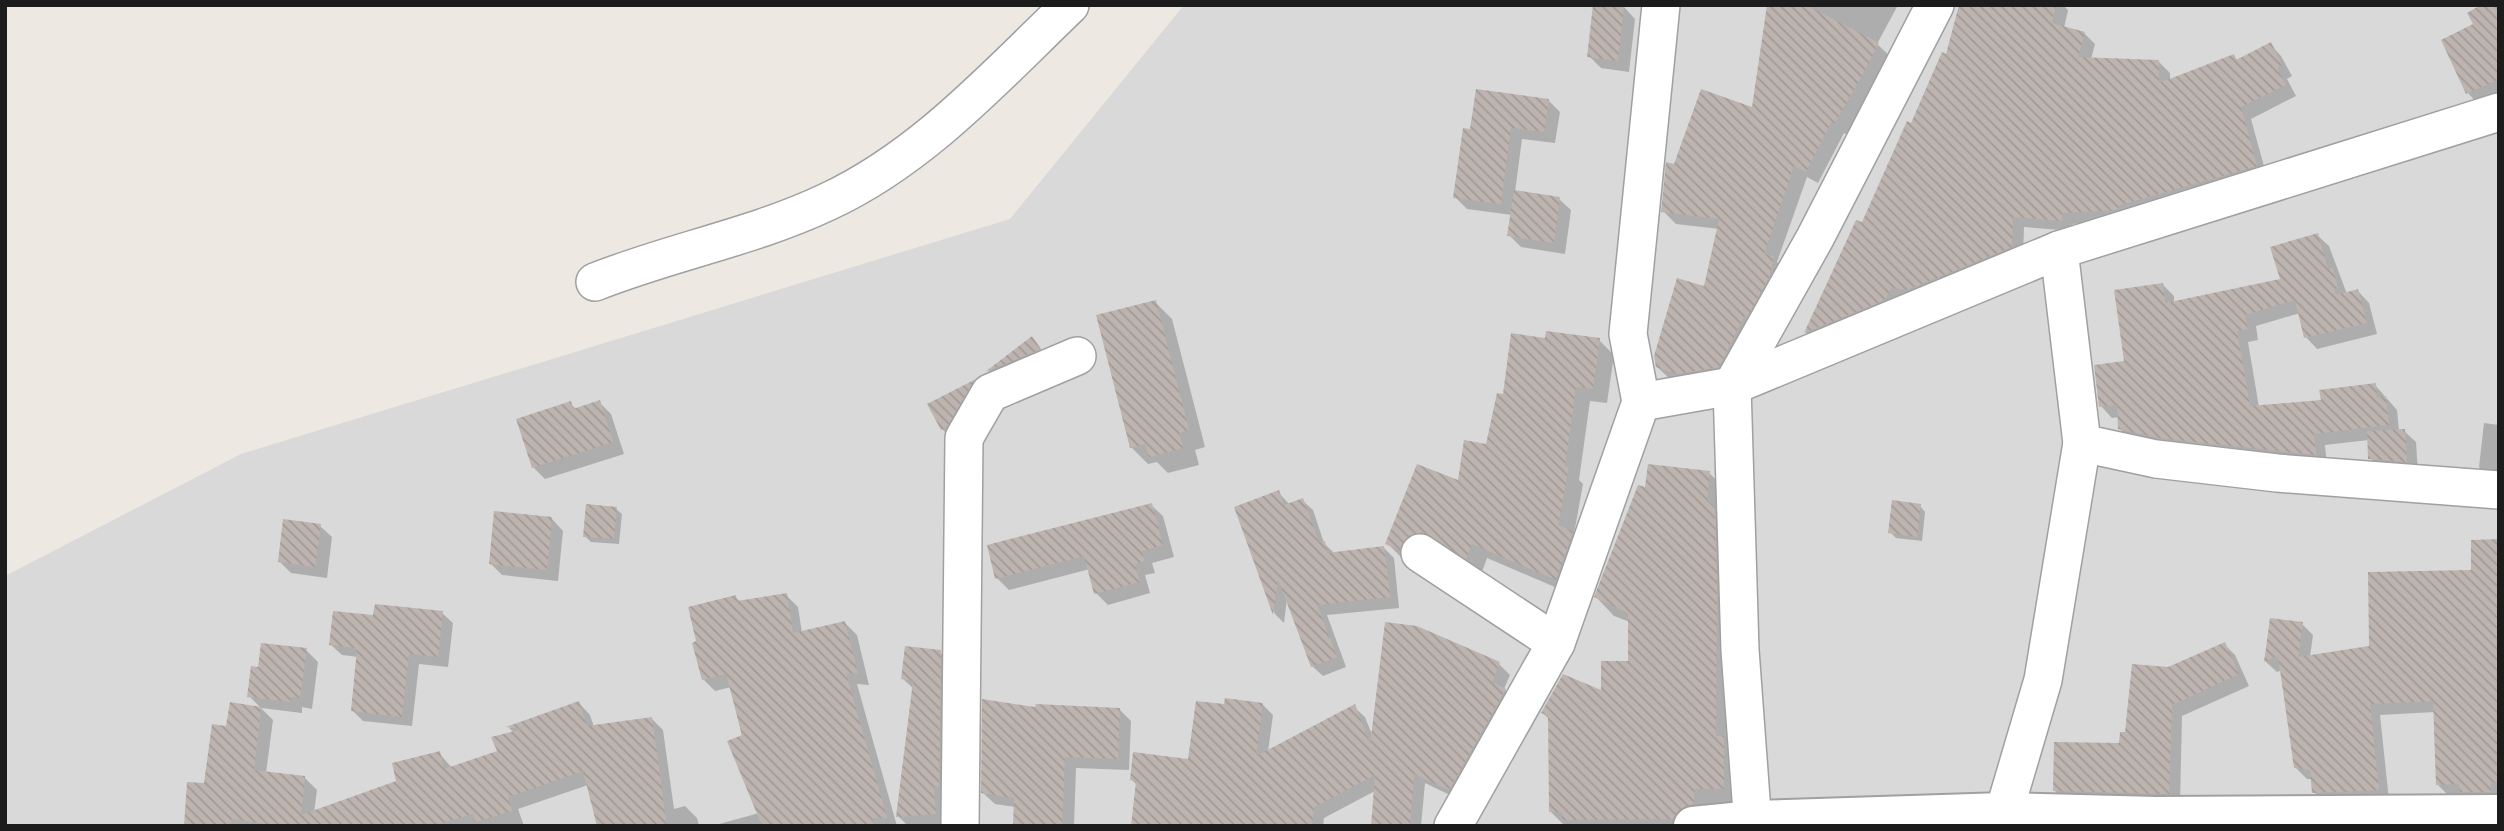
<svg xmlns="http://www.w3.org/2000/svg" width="2504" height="831" font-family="'Asap Condensed',sans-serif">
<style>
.residential{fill:#dad9d9}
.shadow{fill:#0003}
.building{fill:url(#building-back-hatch)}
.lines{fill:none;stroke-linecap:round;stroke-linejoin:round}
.minor-casing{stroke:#a0a0a0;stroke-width:40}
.tertiary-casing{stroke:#a0a0a0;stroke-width:42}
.minor{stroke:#fff;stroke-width:37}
.tertiary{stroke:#fff;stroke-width:38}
</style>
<defs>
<pattern id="building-back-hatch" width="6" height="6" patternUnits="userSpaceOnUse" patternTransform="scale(1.75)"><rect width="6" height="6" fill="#bdb4af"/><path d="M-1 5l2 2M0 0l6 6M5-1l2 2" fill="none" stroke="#a29a96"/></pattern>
</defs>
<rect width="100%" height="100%" fill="#ede8e2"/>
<!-- residential -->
<polygon class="residential" points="1184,5 2499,5 2499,826 5,826 5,576 241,454 1010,219"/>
<!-- shadow -->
<g class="shadow">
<polygon points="1771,5 1898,5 1877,44 1891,57 1870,96 1847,135 1844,133 1818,183 1807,177 1777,262 1786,270 1731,379 1670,379 1657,367 1705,289 1719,229 1676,224 1663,211 1675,165 1754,110"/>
<polygon points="1960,5 2063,5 2068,10 2064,28 2084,33 2095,44 2091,59 2159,62 2170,73 2170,81 2234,56 2238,61 2270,44 2281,56 2292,76 2287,79 2296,96 2251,119 2267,177 2128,220 2073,224 2072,231 2024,227 2023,258 1817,343 1806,333 1857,222 1863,225 1948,56"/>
<polygon points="2499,5 2499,96 2479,105 2468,93 2443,41 2475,25"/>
<polygon points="1624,7 1635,19 1629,72 1601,68 1589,56"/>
<polygon points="1548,100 1560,112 1555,143 1522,139 1515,192 1559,199 1571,210 1565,254 1521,247 1509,235 1512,215 1467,209 1455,197 1472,131"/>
<polygon points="2317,235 2329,246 2347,294 2358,291 2369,303 2377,334 2317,349 2306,337 2300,313 2256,326 2258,340 2248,342 2259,407 2322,402 2375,385 2397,410 2399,431 2404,431 2416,442 2418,473 2382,470 2370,458 2369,440 2325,445 2327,466 2131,440 2120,429 2119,417 2112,418 2101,406 2126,362 2162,284 2174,296 2174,303 2282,280"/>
<polygon points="1155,302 1172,319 1205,447 1195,450 1199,465 1168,473 1157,462 1148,464 1131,447"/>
<polygon points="1031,339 1051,361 998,383 988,372"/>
<polygon points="1547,340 1599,340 1614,355 1607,403 1590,401 1579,480 1583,484 1574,534 1587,548 1571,594 1487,558 1482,572 1415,563 1402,558 1387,543 1459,482 1487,446 1505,396"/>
<polygon points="976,381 987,392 954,441 942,429 930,404"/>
<polygon points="599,402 611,414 624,454 545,479 533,467 570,403 577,410"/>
<polygon points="2484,423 2499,425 2499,480 2491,478 2479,467"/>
<polygon points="1709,473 1725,488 1739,804 1709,804 1709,819 1694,826 1565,826 1550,811 1550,720 1543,713 1603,693 1630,662 1630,622 1614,616 1596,597 1647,490"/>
<polygon points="1278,492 1290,505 1302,500 1313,510 1324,543 1335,554 1384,548 1394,558 1399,608 1327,615 1346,667 1323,676 1312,666 1287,598 1284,623 1275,614 1236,508"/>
<polygon points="1151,505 1163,516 1174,557 1152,563 1155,573 1145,575 1150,593 1108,605 1096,593 1090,569 1009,590 997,578"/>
<polygon points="1920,506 1925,512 1922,541 1896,538 1890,532"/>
<polygon points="616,509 622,514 619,544 591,542 585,536"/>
<polygon points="552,519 563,531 558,581 502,575 490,563"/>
<polygon points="320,526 332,537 327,578 291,573 279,561"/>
<polygon points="2499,541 2499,804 2472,802 2464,795 2448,795 2437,784 2435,712 2380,715 2389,800 2325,803 2314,792 2313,779 2307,779 2296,768 2282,670 2277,672 2266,662 2271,620 2302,624 2313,635 2310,657 2370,648 2473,572"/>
<polygon points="786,595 798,607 802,633 845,623 857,635 869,685 857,684 897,826 712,826 759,813 731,687 715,691 703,679 735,597 741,602"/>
<polygon points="442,613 453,623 448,667 419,664 412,726 363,721 353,711 358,657 342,655 331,645 375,617"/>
<polygon points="1417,627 1499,664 1510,675 1504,689 1516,701 1460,800 1425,783 1421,826 1372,826 1375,791 1324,818 1323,826 1132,826 1137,785 1131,779 1189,761 1226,706 1262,704 1273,715 1268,752 1354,707 1365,717 1373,737"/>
<polygon points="2224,644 2235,655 2249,686 2182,716 2180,804 2066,802 2055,791 2121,745 2168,669"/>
<polygon points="306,650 318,662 312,709 302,707 302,713 261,708 249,696 259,669"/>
<polygon points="940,652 952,664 947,826 908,826 898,816 914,689 903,679"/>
<polygon points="579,703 590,715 594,727 651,718 663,730 674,809 685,806 697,818 699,826 599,826 588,785 518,809 524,826 186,826 228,728 261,708 273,720 266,773 305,778 317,790 314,813 399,782 439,753 452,768 499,752 514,733 509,728"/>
<polygon points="1037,709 1120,710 1131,721 1129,770 1076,768 1074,826 1015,826 1015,807 995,804 983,793"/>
</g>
<!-- building -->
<g class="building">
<polygon points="1593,5 1624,5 1618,61 1587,57"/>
<polygon points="1767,5 1806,5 1879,43 1858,83 1834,124 1831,122 1806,172 1794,166 1764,254 1774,256 1769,278 1747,317 1744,316 1719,367 1678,374 1656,367 1654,356 1677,278 1704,286 1719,219 1661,212 1666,162 1674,164 1701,89 1752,107"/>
<polygon points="1959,5 2056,5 2052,23 2085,32 2078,57 2159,60 2159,83 2234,54 2236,60 2271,42 2282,65 2277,68 2286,85 2241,107 2257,166 2120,205 2117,210 2062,213 2062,221 2013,217 2012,247 1907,290 1891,288 1885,300 1804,333 1856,220 1862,222 1907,121 1911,123 1942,52 1946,54"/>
<polygon points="2481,5 2499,5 2499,79 2466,94 2441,40 2473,24 2467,13"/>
<polygon points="1476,89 1549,99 1544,132 1511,128 1501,204 1453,198 1463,128 1470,129"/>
<polygon points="1514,190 1560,197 1554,243 1507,236"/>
<polygon points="2318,233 2328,269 2333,268 2338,288 2334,289 2336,295 2358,289 2367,323 2304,338 2295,300 2245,315 2248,329 2237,331 2250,406 2321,400 2319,390 2376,383 2377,397 2386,396 2389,425 2314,434 2316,455 2159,438 2118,429 2117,405 2099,407 2094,365 2124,361 2114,290 2163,283 2165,303 2280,279 2270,247"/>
<polygon points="1156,300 1189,430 1179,433 1183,448 1149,457 1145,444 1130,448 1096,315"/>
<polygon points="1546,331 1600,338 1593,389 1576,387 1565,466 1569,467 1558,525 1573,531 1556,580 1472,544 1466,559 1422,532 1410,535 1400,550 1385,544 1417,464 1458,480 1464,440 1486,444 1497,393 1503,394 1511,333 1545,338"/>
<polygon points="1032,336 1041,349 985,372"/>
<polygon points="976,379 946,428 941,430 927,404"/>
<polygon points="600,400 613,442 532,468 516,419 571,401 573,409"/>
<polygon points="2405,429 2407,462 2368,459 2367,431"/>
<polygon points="1648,464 1710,471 1707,500 1715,507 1717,579 1716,736 1724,736 1724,789 1694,789 1694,804 1681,808 1673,819 1562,820 1562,812 1549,812 1548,716 1541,713 1563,674 1601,690 1601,661 1628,661 1628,613 1594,597 1638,485 1645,487"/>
<polygon points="1279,490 1284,505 1303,498 1319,542 1325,541 1327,553 1384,546 1390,597 1317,605 1337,657 1311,667 1278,579 1273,615 1234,507"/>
<polygon points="1892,500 1921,504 1917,537 1888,533"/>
<polygon points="1152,503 1163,545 1142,551 1145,561 1135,564 1140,582 1094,594 1084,556 995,579 987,545"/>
<polygon points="586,504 617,507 614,539 583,537"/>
<polygon points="494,511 552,517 547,570 489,564"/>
<polygon points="283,519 321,524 315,567 278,562"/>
<polygon points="2499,539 2499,782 2491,783 2491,792 2459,792 2459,784 2436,785 2433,701 2370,704 2379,790 2312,793 2310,770 2294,768 2278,656 2264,662 2270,618 2303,622 2298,657 2369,646 2368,572 2471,570 2471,540"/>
<polygon points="787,593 793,633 845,621 858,674 846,673 887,818 872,818 874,826 762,826 727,741 742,735 726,674 702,680 692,643 696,641 688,607 736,595 737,601"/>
<polygon points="375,604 443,611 438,657 409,654 402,717 351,711 357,648 329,645 333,611 373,615"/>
<polygon points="1385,622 1417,626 1500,662 1492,682 1506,689 1449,790 1414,774 1410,826 1371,826 1375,775 1314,807 1312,826 1131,826 1136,781 1130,780 1133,752 1188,759 1196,701 1224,704 1225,698 1263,703 1256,756 1355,704 1370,745"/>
<polygon points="2225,642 2239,674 2172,705 2169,794 2053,791 2054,742 2119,743 2120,732 2125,732 2132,664 2168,667"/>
<polygon points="261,643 307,648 300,698 291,697 290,702 247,697 251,666 258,667"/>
<polygon points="905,646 941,650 939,787 934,786 936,814 896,817 913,681 901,679"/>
<polygon points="982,699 1035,707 1036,704 1120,708 1118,759 1065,757 1062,826 1013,826 1014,798 981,793"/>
<polygon points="579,701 587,726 652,717 667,826 597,826 583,771 508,797 512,811 475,822 473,814 431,826 282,826 231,819 230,826 184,826 187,782 204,783 212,724 226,726 230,702 261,707 254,770 305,776 301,815 396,781 392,763 440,751 444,769 497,751 491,737 523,729 506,727"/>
</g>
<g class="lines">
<defs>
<g id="minor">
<polyline points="2059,250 2082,443 2156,459 2277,473 2499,490"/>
<path d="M595 282C670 252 753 237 827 202 922 158 995 77 1070 5"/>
<polyline points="1641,402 1628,334 1661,5"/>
<polyline points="1420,553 1556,643"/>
<polyline points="960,826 964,438 990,393 1077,356"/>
<polyline points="1453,826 1556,643 1641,402 1732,386 2059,250 2499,112"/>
<polyline points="1753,826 1740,650 1732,386 1815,238 1935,5"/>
<polyline points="2004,826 2004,812 2043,680 2082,443"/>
</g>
<polyline id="tertiary" points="1693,826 1753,820 2004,812 2156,816 2499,814"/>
</defs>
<!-- minor casing -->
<use href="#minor" class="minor-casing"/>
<!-- tertiary casing -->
<use href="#tertiary" class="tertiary-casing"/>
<!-- minor -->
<use href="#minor" class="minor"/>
<!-- tertiary -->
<use href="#tertiary" class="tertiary"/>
</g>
<!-- border -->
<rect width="2504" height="831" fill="none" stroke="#1c1c1c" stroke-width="14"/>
</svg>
